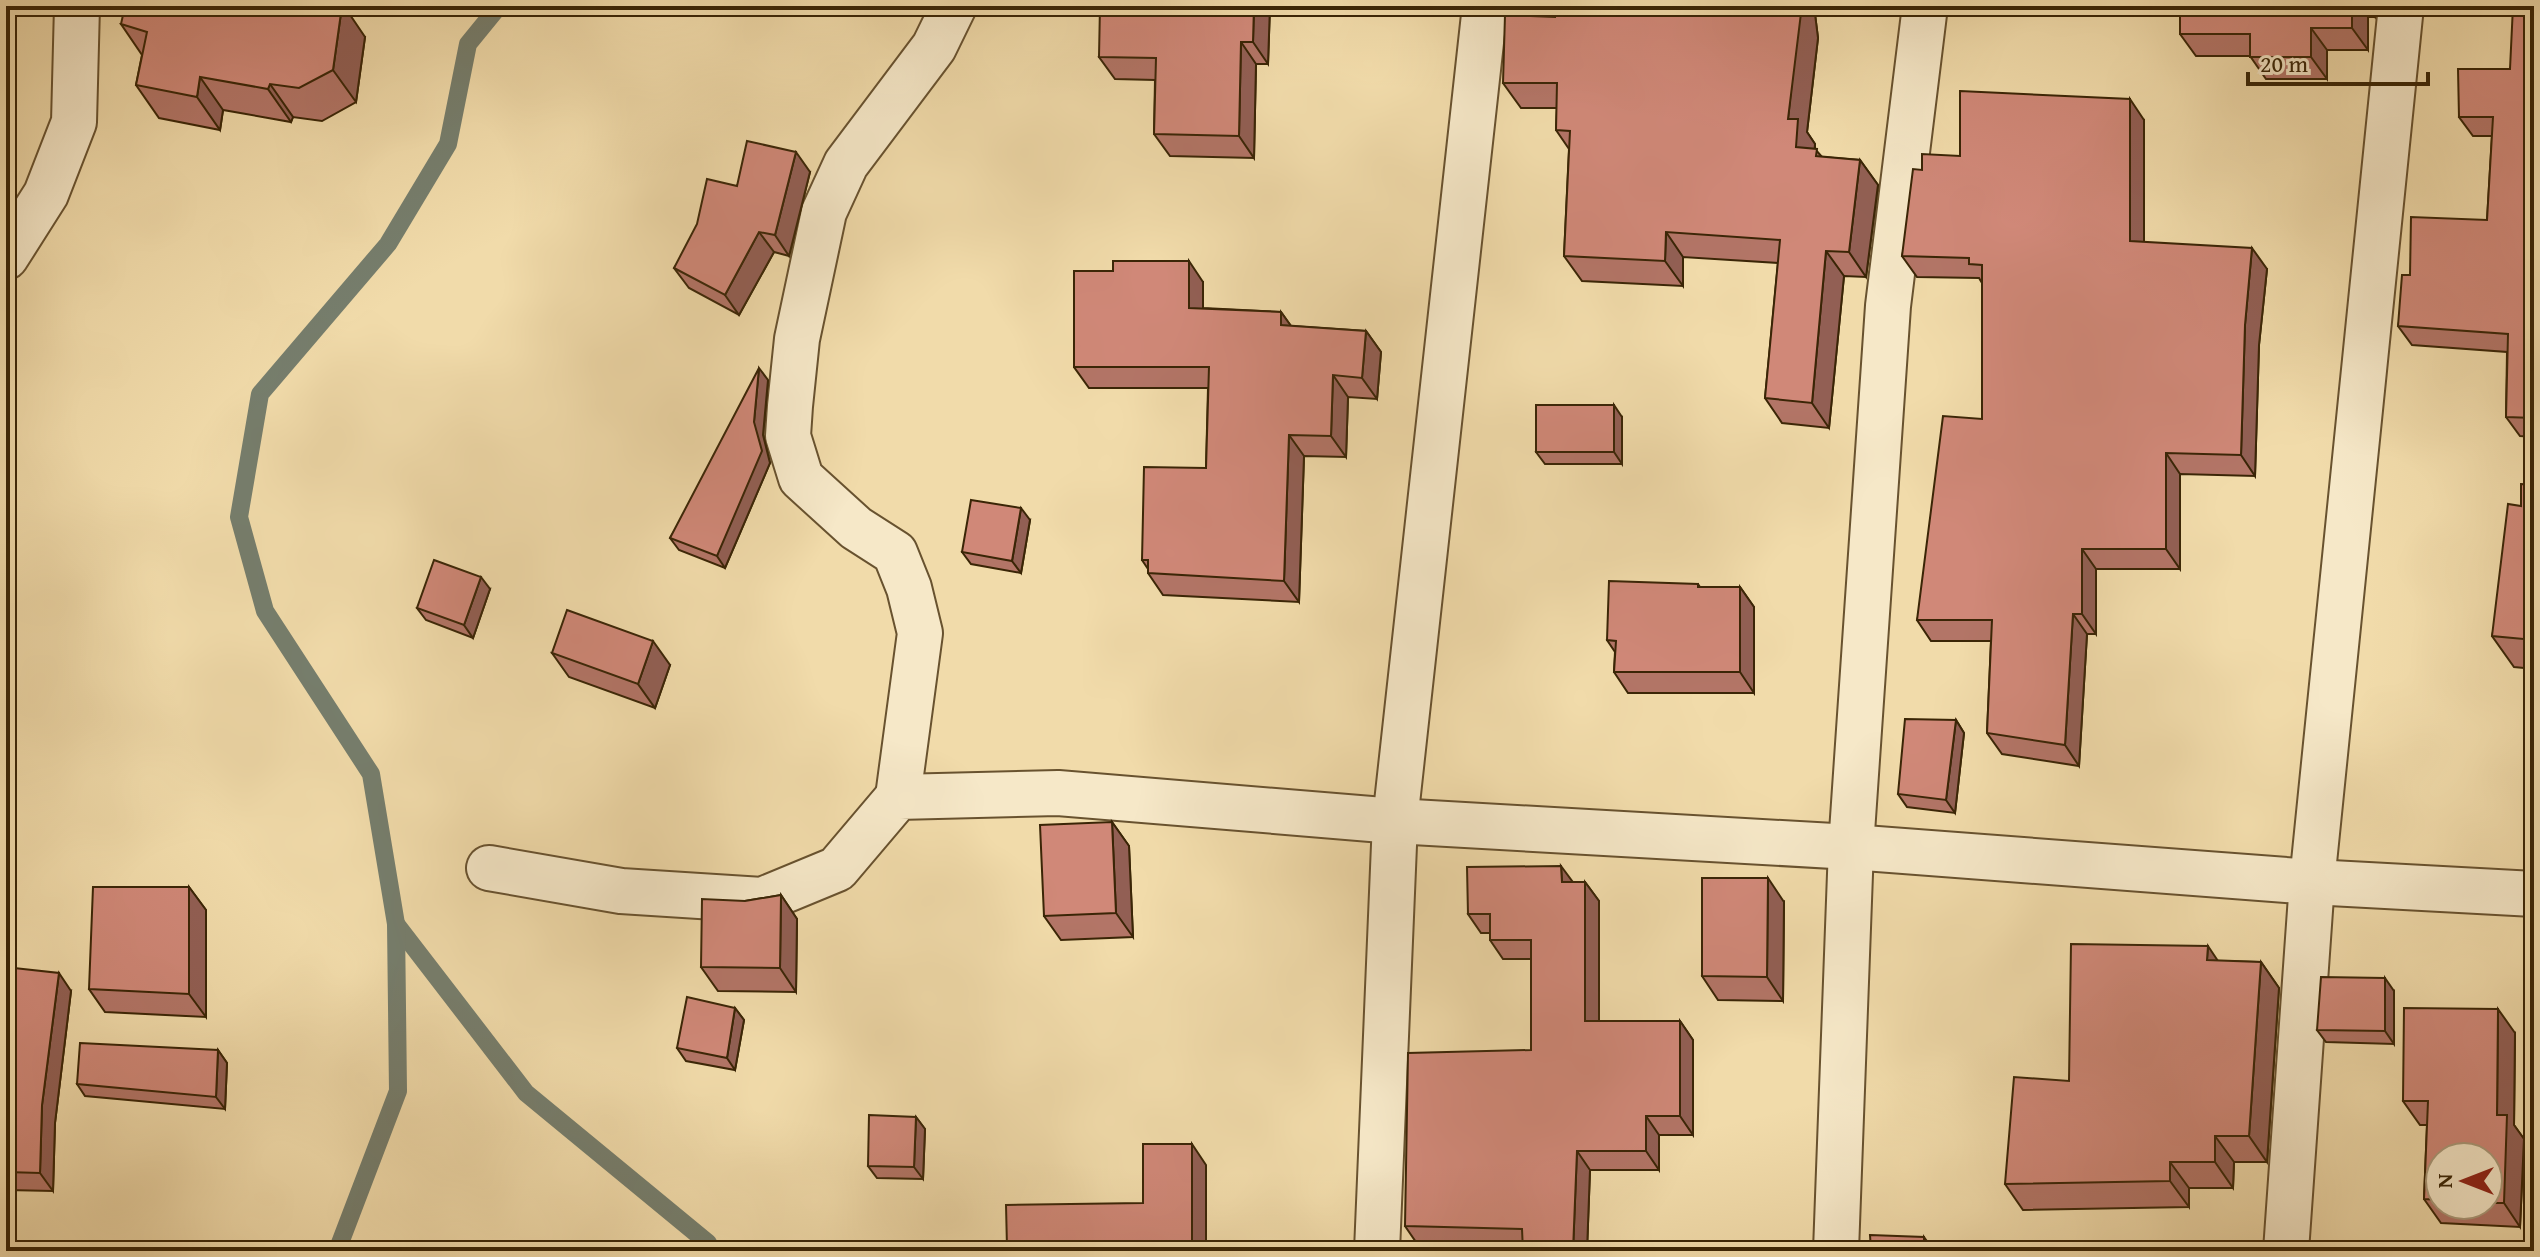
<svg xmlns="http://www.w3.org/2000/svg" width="2540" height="1257" font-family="'Gentium Book Plus',serif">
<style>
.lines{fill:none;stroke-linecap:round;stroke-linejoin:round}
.stream{stroke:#767e6d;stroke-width:18}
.minor-casing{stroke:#68522f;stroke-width:48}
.minor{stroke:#f6e8c8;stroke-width:44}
.wall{fill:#b37567;stroke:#3a2506;stroke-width:2;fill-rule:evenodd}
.shaded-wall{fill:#925f54;stroke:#3a2506;stroke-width:2}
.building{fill:#d08878;stroke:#3a2506;stroke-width:2}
</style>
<rect width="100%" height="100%" fill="#f1dbaa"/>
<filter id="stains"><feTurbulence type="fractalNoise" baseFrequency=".0025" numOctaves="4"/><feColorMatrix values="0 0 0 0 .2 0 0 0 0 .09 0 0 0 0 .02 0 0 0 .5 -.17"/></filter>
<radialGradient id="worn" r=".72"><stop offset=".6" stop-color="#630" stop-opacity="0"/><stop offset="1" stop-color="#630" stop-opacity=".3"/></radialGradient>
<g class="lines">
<!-- stream -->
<g class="stream">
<polyline points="396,924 526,1093 708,1243 711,1251"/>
<polyline points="337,1251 398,1091 396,924 371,774 265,611 239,517 260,394 388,244 448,144 468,44 499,6"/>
</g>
<defs>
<g id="minor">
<polyline points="6,257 46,194 74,122 77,6"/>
<polyline points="898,797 920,633 909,588 895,553 856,528 801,478 788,436 790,406 797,339 824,212 846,164 934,47 954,6"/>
<polyline points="489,868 621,891 762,900 837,869 898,797 1058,793 1395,821 1851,847 2312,882 2534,894"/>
<polyline points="1377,1251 1395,821 1485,6"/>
<polyline points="1836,1251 1851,847 1888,306 1925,6"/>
<polyline points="2286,1251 2312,882 2401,6"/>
</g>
</defs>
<!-- minor casing -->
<use href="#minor" class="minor-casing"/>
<!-- minor -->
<use href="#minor" class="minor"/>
</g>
<!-- wall -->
<g class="wall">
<polygon points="1270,6 1268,64 1256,64 1254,158 1170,156 1154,134 1155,80 1115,79 1099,57"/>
<polygon points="1592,6 1814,6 1818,38 1807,132 1815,144 1815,149 1822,157 1860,160 1878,185 1866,277 1844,276 1829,428 1782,423 1765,398 1778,263 1683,257 1683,286 1582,281 1564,256 1569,149 1556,130 1557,108 1521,108 1503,83 1555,17 1592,11"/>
<polygon points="2180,6 2377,6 2375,17 2368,17 2368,50 2327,50 2327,79 2266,79 2250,56 2196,56 2180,34"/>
<polygon points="2534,6 2534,437 2520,436 2506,417 2507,352 2412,345 2398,326 2410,275 2487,220 2492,136 2473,136 2459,117 2510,69"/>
<polygon points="121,24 365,37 356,102 322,121 293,117 291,122 223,110 220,130 159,118 136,85 142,55"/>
<polygon points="2144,120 2144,242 2267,269 2259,345 2255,476 2180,474 2180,569 2096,569 2096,634 2087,634 2079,766 2002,754 1987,733 1991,641 1931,641 1917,620 1982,419 1982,283 1979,278 1917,277 1902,256 1922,170 1960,156"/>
<polygon points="810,172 789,256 774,252 739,315 689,288 674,268 737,186"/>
<polygon points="1113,271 1203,282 1203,308 1281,312 1291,326 1366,331 1381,352 1377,399 1348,397 1346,457 1304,456 1299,602 1163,595 1148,573 1148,569 1142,560 1206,468 1208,388 1089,388 1074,367"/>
<polygon points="768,380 763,435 770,463 725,568 679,550 670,538"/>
<polygon points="1622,417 1622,464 1545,464 1536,452"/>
<polygon points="2534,485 2534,669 2514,667 2492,636 2521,506"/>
<polygon points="1030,520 1021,573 971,564 962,552"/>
<polygon points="1698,584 1700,587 1740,587 1754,607 1754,693 1628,693 1614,672 1615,652 1607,640"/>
<polygon points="490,589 473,638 426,620 417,608"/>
<polygon points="552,653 670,665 655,708 569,677"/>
<polygon points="1956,720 1964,733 1955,813 1907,807 1898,794"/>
<polygon points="1112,822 1129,846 1133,937 1061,940 1044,916"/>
<polygon points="1572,882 1585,882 1599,901 1599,1021 1680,1021 1693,1040 1693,1135 1659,1135 1659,1170 1590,1170 1587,1251 1418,1245 1405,1226 1531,1050 1531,959 1503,959 1490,940 1490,933 1481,933 1468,914"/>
<polygon points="189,887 206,910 206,1017 105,1012 89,989"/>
<polygon points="781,895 797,919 796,992 718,991 701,967 745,901"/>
<polygon points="1784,902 1783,1001 1718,1000 1702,976"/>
<polygon points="2218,961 2261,962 2279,988 2267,1162 2234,1162 2233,1188 2189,1188 2189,1207 2023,1210 2005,1184 2069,1081"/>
<polygon points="71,991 55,1123 53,1191 7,1190 6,1188 6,1032"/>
<polygon points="2394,991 2394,1044 2326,1042 2317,1030"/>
<polygon points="735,1008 744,1020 735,1070 686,1061 677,1048"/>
<path d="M2515 1033 2514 1125 2524 1139 2520 1227 2441 1223 2424 1199 2427 1125H2420L2403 1101ZM2440 1157H2488V1205H2440Z"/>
<polygon points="218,1050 227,1063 225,1109 85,1096 77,1084"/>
<polygon points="916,1117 925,1129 923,1179 877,1178 868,1166"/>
</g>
<!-- shaded-wall -->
<g class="shaded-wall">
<polygon points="342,6 344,6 365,37 356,102 333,70"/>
<polygon points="1254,6 1270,6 1268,64 1253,42"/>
<polygon points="1800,6 1814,6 1818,38 1807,132 1815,144 1813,172 1796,147 1788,119"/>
<polygon points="2352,6 2360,6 2368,17 2368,50 2352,28"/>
<polygon points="2367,6 2377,6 2375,17"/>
<polygon points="2311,28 2327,50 2327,79 2311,57"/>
<polygon points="1241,42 1256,64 1254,158 1239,136"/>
<polygon points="200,77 223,110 220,130 197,97"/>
<polygon points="270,84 293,117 291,122 268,89"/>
<polygon points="2130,99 2144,120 2144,262 2130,241"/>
<polygon points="796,152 810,172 789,256 775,235"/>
<polygon points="1860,160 1878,185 1866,277 1849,252"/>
<polygon points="759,232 774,252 739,315 725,295"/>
<polygon points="1666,232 1683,257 1683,286 1665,261"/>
<polygon points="2252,248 2267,269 2259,345 2255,476 2241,455 2245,325"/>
<polygon points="1826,251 1844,276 1829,428 1812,403"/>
<polygon points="1189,261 1203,282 1203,329 1189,308"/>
<polygon points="1281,312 1296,333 1281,325"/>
<polygon points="1366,331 1381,352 1377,399 1362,378"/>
<polygon points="759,368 768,380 763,435 770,463 725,568 717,556 754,422"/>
<polygon points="1333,375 1348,397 1346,457 1331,436"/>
<polygon points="1614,405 1622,417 1622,464 1614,452"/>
<polygon points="1289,435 1304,456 1299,602 1284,581"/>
<polygon points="2166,453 2180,474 2180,569 2166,549"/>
<polygon points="1021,508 1030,520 1021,573 1012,561"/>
<polygon points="2082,549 2096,569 2096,634 2082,614"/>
<polygon points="481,577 490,589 473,638 464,625"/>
<polygon points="1740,587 1754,607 1754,693 1740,672"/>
<polygon points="2073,614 2087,634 2079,766 2065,745"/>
<polygon points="653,641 670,665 655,708 638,684"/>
<polygon points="1956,720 1964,733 1955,813 1946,800"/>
<polygon points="1112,822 1129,846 1133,937 1116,913"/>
<polygon points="1561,866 1575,885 1562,882"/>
<polygon points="1768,878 1784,902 1783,1001 1767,977"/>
<polygon points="1585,882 1599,901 1599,1040 1585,1021"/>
<polygon points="189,887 206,910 206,1017 189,994"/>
<polygon points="781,895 797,919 796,992 780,968"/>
<polygon points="2208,946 2226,973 2207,960"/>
<polygon points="2261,962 2279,988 2267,1162 2249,1136"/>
<polygon points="59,973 71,991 55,1123 53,1191 40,1173 42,1105"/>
<polygon points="2385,978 2394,991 2394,1044 2385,1031"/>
<polygon points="735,1008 744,1020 735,1070 727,1058"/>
<polygon points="2498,1009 2515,1033 2514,1125 2524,1139 2520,1227 2504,1203 2497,1115"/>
<polygon points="1680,1021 1693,1040 1693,1135 1680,1116"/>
<polygon points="218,1050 227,1063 225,1109 216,1097"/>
<polygon points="1646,1116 1659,1135 1659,1170 1646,1151"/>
<polygon points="916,1117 925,1129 923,1179 914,1167"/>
<polygon points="2215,1136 2234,1162 2233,1188 2215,1162"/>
<polygon points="1192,1144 1206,1165 1206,1251 1192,1251"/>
<polygon points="1577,1151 1590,1170 1587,1251 1573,1251"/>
<polygon points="2170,1162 2189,1188 2189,1207 2170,1181"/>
<polygon points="1924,1237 1934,1251 1924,1251"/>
</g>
<!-- building -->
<g class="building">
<polygon points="125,6 342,6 333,70 299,88 270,84 268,89 200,77 197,97 136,85 147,32 121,24"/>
<polygon points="1100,6 1254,6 1253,42 1241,42 1239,136 1154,134 1156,58 1099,57"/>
<polygon points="1592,6 1800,6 1801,13 1788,119 1798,119 1796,147 1817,149 1816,156 1860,160 1849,252 1826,251 1812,403 1765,398 1780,240 1666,232 1665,261 1564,256 1570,131 1556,130 1557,83 1503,83 1505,15 1555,17 1555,11 1592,11"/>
<polygon points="2180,6 2352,6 2352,28 2311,28 2311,57 2250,57 2250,34 2180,34"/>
<polygon points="2513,6 2534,6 2534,418 2506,417 2508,334 2398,326 2402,275 2410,275 2411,217 2487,220 2493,117 2459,117 2458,69 2510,69"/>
<polygon points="1960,91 2130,99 2130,241 2252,248 2245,325 2241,455 2166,453 2166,549 2082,549 2082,614 2073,614 2065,745 1987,733 1992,620 1917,620 1943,416 1982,419 1982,265 1969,264 1969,258 1902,256 1913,169 1922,170 1922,154 1960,156"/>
<polygon points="747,141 796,152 775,235 759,232 725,295 674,268 697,224 707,179 737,186"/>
<polygon points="1113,261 1189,261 1189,308 1281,312 1281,325 1366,331 1362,378 1333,375 1331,436 1289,435 1284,581 1148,573 1148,560 1142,560 1144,467 1206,468 1209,367 1074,367 1074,271 1113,271"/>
<polygon points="759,368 754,422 762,451 717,556 670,538"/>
<rect x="1536" y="405" width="78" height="47"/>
<polygon points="2521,484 2534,485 2534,640 2492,636 2508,504 2521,506"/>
<polygon points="971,500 1021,508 1012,561 962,552"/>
<polygon points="434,560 481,577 464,625 417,608"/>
<polygon points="1609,581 1698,584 1698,587 1740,587 1740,672 1614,672 1616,641 1607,640"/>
<polygon points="567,610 653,641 638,684 552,653"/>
<polygon points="1905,719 1956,720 1946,800 1898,794"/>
<polygon points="1112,822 1116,913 1044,916 1040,825"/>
<polygon points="1561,866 1562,882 1585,882 1585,1021 1680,1021 1680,1116 1646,1116 1646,1151 1577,1151 1573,1251 1523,1251 1522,1229 1405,1226 1408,1053 1531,1050 1531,940 1490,940 1490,914 1468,914 1467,867"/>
<polygon points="1702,878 1768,878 1767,977 1702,976"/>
<polygon points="93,887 189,887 189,994 89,989"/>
<polygon points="781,895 780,968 701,967 702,899 745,901"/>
<polygon points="2071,944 2208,946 2207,960 2261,962 2249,1136 2215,1136 2215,1162 2170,1162 2170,1181 2005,1184 2014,1077 2069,1081"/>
<polygon points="14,968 59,973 42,1105 40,1173 6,1172 6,1032"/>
<polygon points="2321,977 2385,978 2385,1031 2317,1030"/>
<polygon points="687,997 735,1008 727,1058 677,1048"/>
<polygon points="2404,1008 2498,1009 2497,1115 2507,1115 2504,1203 2488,1203 2488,1157 2440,1157 2440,1200 2424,1199 2428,1101 2403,1101"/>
<polygon points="80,1043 218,1050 216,1097 77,1084"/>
<polygon points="869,1115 916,1117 914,1167 868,1166"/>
<polygon points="1143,1144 1192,1144 1192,1251 920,1251 920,1245 1007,1247 1006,1205 1143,1203"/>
<polygon points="1870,1235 1924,1237 1924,1251 1871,1251"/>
</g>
<!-- margin -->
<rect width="2540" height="1257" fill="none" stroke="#f1dbaa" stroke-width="32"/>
<rect x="8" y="8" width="2524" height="1241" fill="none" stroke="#3a2506" stroke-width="4"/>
<rect x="16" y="16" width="2508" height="1225" fill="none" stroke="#3a2506" stroke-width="2"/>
<!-- north arrow -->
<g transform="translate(2464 1181) rotate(270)"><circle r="38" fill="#f6e8c8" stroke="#ab9a7a" stroke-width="2"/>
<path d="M0-6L14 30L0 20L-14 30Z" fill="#8f2418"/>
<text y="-12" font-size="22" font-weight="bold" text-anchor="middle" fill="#3a2506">N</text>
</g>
<!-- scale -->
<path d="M2248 72v12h180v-12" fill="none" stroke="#3a2506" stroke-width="4"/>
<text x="2260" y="72" font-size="24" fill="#3a2506" stroke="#f6e8c8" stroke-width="6" paint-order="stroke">20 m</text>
<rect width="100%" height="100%" filter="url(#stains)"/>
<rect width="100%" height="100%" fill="url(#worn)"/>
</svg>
